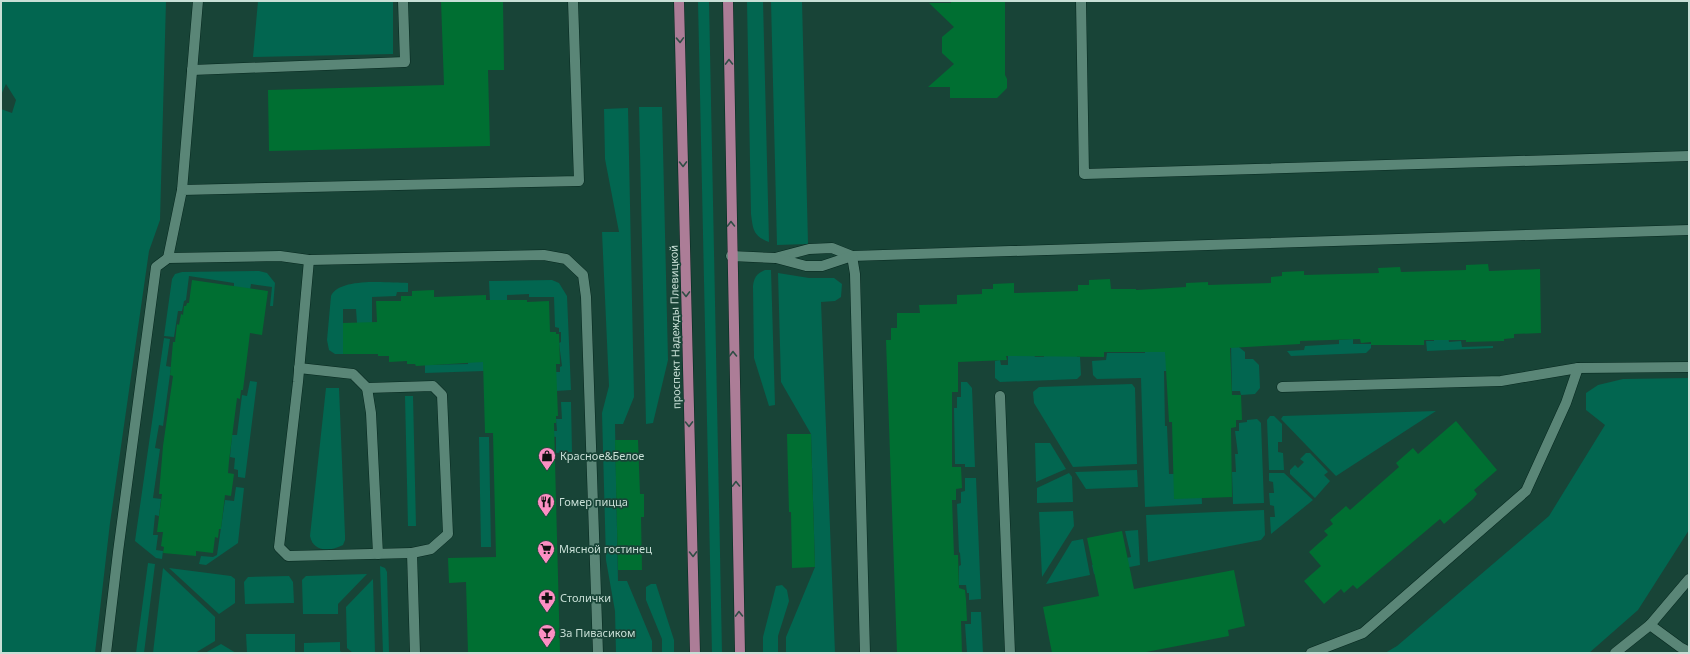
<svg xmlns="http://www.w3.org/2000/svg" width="1690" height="654" font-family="'Noto Sans',sans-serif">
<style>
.green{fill:#026650}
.building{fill:#006f32}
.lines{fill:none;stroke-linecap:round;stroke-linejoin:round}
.minor-casing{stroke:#06281f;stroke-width:11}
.major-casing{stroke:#06281f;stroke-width:11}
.minor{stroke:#5a8677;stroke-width:10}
.major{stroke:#ac7d97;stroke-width:10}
.oneway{stroke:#2e4d45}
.labels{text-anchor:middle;stroke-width:3.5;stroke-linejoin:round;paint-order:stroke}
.street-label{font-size:11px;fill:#c8dfd6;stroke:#184437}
.poi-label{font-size:11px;fill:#c8dfd6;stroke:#184437;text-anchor:start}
</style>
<rect width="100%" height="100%" fill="#184437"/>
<!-- green -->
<g class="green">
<polygon points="1,1 166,1 160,220 149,251 110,523 95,653 1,653 1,109 12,113 16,100 6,84 1,95"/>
<polygon points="258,1 393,1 393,54 253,57"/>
<polygon points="698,1 709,1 722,653 712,653"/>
<path d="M747 1H763L769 242C753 236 753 229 751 214Z"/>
<polygon points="771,1 802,1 808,244 777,245"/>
<polygon points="639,107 662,107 668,360 653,423 646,424"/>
<polygon points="628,108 634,397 623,424 615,424 618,581 627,581 652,641 652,653 616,653 615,611 606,560 602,413 609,386 602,232 619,232 605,159 604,109"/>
<path d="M765 270H771L775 405 769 406 754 358 753 286C754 277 757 273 765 270Z"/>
<polygon points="259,271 267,273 275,283 273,306 270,306 272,287 251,284 250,290 234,288 234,283 189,276 186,300 184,301 182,311 178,311 174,337 164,336 172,279 175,274 182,272"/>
<polygon points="778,273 809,278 834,278 842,284 841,297 835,301 821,302 835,653 786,653 786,637 815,567 811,434 781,382"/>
<polygon points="552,280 559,283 567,296 571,390 556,391 556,372 560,372 560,367 562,366 559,343 561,342 561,332 559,332 559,328 555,327 554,297 529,297 529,294 507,295 507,301 490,301 489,281"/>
<path d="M408 283V292H397L396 296 372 297V323H357L356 309H343V354H335L329 350 327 340 331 296C340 277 388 283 408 283Z"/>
<polygon points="1434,336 1448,336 1449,342 1461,341 1462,347 1493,346 1493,348 1427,351 1426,341 1434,341"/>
<polygon points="164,338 170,339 166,366 171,367 163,426 159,425 155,448 160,449 153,498 161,499 159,516 155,515 153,535 158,535 156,550 163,551 162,559 156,558 135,541"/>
<polygon points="1353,339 1353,344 1371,344 1371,348 1366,353 1291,356 1287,351 1304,350 1305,346 1339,344 1339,340"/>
<polygon points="1231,344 1235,344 1245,352 1245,359 1253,359 1259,365 1260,388 1255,394 1241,395 1240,391 1232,391"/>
<polygon points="1169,345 1170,371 1164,371 1165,426 1167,426 1169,474 1201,474 1202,504 1145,507 1141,378 1097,379 1093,375 1092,361 1106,360 1107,353 1145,353 1145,346"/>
<polygon points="484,349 484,371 425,373 425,365 468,364 468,358"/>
<polygon points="1044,354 1077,355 1077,357 1080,357 1081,375 1077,379 1000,382 995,378 995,361 1000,360 1001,365 1008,365 1008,356 1034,355 1035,357 1044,357"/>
<polygon points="1689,378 1689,530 1638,610 1589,653 1385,653 1397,646 1549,516 1605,425 1586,410 1586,393 1598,385 1623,379"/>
<polygon points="250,381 257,382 245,478 238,477 238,470 234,469 235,458 230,457 232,435 237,435 242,395 247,396"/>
<polygon points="961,382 967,382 972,388 975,467 965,467 965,464 955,464 954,408 957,408 957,397 961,397"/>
<polygon points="1132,384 1135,388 1137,464 1073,467 1034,403 1033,392 1039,387"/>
<path d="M326 388H339L345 535V540L343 545C330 552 313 552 310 536Z"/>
<polygon points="405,396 413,396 416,526 408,526"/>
<polygon points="561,402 571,402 572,452 556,453 556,437 550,436 550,431 557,431 556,419 562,419"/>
<polygon points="1436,411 1336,476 1281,419 1283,416"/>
<polygon points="1270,416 1274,416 1282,424 1282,442 1278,442 1278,452 1283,453 1284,470 1269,470 1267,420"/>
<polygon points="1257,419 1261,423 1264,503 1233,504 1232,472 1236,472 1235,454 1238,454 1235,431 1239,431 1239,423 1247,422 1247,420"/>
<polygon points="479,437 489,437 491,547 481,547"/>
<polygon points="1035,443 1050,443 1066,469 1036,482"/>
<polygon points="1306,453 1310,453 1328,472 1324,475 1330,481 1315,498 1290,474 1290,470 1295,465 1298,468 1304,462 1300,459"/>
<polygon points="1137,470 1138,487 1086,489 1075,472"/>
<polygon points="1069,473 1072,477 1073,502 1037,503 1037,488"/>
<polygon points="1269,473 1284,473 1313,500 1271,534 1270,517 1275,517 1274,506 1270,505 1269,493 1274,493 1273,482 1269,481"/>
<polygon points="965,478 976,478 981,599 969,600 969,593 967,593 966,585 959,585 959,566 961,565 960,553 959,552 957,504 961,503 961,492 965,491"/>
<polygon points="236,487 244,488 238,543 206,565 199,564 201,556 213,557 217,555 225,500 234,501"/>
<polygon points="1264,510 1265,535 1261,540 1148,562 1146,515"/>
<polygon points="1073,511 1074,526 1042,577 1039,512"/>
<polygon points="1138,530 1140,565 1094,574 1092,565 1131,557 1125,531"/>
<polygon points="1083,539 1090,575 1046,584 1072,541"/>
<polygon points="148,563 155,564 144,653 136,653"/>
<polygon points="380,566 385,568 387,572 389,653 383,653"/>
<polygon points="163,568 215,617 215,641 195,653 153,653"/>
<polygon points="169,568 231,576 235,579 235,603 219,614"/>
<polygon points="367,574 338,604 338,614 303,614 302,580 306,576"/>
<polygon points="289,576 293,582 294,603 245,604 244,582 248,577"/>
<polygon points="373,579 375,653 353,653 347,648 346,607"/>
<polygon points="651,584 656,584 674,640 674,653 662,653 662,639 646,600 646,587"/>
<polygon points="782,585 787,590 789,601 778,636 778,653 763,653 763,637 776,586"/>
<polygon points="971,612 981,612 983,653 967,653 965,624 971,624"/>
<polygon points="246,634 295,634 295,653 247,653"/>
<polygon points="340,642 340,651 342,653 304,653 304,643"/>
<polygon points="221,644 236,653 205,653"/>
</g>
<!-- building -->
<g class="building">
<polygon points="441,1 503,1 504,70 488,70 490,146 269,151 268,90 444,85"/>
<polygon points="951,1 1005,1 1005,75 1007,79 1007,88 997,98 950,98 950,87 928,87 954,64 942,53 942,37 954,27 929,3 951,3"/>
<polygon points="1488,264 1489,271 1540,269 1541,333 1514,334 1514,338 1504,339 1504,341 1466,342 1466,340 1424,340 1424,345 1371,345 1371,342 1361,343 1360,339 1300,341 1300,344 1230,348 1232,395 1241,395 1242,420 1236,420 1236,427 1231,428 1232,497 1174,499 1172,422 1169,422 1165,352 1104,352 1104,357 1006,356 1007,360 958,362 958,392 952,392 952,467 961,467 962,488 956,489 956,500 952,500 954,555 958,555 959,588 965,590 966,600 967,621 961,621 962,653 897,653 886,340 891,340 891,328 897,328 897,313 920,313 919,305 957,304 957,295 982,294 982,289 993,289 993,284 1014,283 1014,293 1078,291 1078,285 1089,285 1089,280 1110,279 1111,289 1136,289 1136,290 1186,287 1186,283 1208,282 1208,285 1271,283 1271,277 1282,276 1282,272 1304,271 1304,275 1379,273 1378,268 1400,267 1401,272 1466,270 1466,265"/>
<polygon points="192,280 268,291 262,335 250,333 243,390 241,390 240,399 237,398 229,461 228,473 234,474 231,496 225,495 221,529 219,529 218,538 215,537 213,553 196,551 196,556 163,553 164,547 161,546 163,532 157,532 162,494 159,494 163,446 173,376 170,375 173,342 175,342 177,324 179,325 181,314 183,315 184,306 186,306 187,303 189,303"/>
<polygon points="434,290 434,297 486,295 486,300 527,300 527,302 549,301 550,332 556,332 556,334 559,334 560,364 556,364 558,416 556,416 556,423 554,423 560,653 468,653 466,582 449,583 448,558 496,557 493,433 485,433 483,362 416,366 415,364 407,364 407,361 389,362 389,356 378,356 378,354 343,354 343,323 377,322 376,301 401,301 401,296 412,296 412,291"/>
<polygon points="1456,421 1497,470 1474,490 1477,494 1473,499 1444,524 1440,519 1357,589 1353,585 1344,593 1341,589 1324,604 1304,581 1321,566 1309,552 1328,535 1324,531 1333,524 1330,520 1346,506 1350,510 1399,467 1396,463 1413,448 1418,454"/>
<polygon points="787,434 811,434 815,567 792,568 791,512 789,512"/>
<polygon points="615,440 638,440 640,494 644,494 644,517 641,517 642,570 618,570"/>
<polygon points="1122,531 1134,589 1234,570 1245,626 1228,630 1229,636 1141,653 1052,653 1043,607 1099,596 1087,538"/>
</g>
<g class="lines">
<defs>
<g id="minor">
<polyline points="1081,1 1084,174 1689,156"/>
<polyline points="192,70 405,62 403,1"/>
<polyline points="182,190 198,1"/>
<polyline points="731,256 775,258 809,249 832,248 852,256 1689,230"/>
<polyline points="168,258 182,190 579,181 573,1"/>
<polyline points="776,258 806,266 822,266 852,256 855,274 865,653"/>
<polyline points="309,260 298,382 279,547 288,556 412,553"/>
<polyline points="299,368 353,374 367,388 433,386 442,395 448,534 431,549 412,553 415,653"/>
<polyline points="1282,387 1501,381 1578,368 1689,367"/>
<polyline points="367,388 371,413 378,554"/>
<polyline points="1000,396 1010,653"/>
<polyline points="1650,625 1689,579"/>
<polyline points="106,653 118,552 156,267 168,258 280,256 309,260 544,255 566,259 583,275 586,297 598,653"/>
<polyline points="1311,653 1363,633 1526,491 1566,403 1578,368"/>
<polyline points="1615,653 1650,625 1680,647 1689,652"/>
</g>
<g id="major">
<polyline points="679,1 695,653"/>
<polyline points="728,1 740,653"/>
</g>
</defs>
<!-- minor casing -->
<use href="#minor" class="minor-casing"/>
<!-- major casing -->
<use href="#major" class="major-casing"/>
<!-- minor -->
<use href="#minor" class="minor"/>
<!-- major -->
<use href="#major" class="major"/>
</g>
<!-- one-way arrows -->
<defs><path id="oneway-chevron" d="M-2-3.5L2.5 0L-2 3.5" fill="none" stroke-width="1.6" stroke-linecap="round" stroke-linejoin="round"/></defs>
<g class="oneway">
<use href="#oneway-chevron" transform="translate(680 40) rotate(88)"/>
<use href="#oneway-chevron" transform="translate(729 62) rotate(-91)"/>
<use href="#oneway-chevron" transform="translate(683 164) rotate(89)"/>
<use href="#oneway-chevron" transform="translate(731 224) rotate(-91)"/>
<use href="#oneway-chevron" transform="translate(686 294) rotate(89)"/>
<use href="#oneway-chevron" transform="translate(733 354) rotate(-91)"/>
<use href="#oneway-chevron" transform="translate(689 424) rotate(89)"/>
<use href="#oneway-chevron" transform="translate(736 484) rotate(-91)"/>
<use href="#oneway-chevron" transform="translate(693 554) rotate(89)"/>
<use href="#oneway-chevron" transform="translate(739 614) rotate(-91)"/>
</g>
<!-- icons -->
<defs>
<symbol id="shop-pin" viewBox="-11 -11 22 30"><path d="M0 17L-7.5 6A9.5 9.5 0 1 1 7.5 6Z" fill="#fc8fc3" stroke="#184437"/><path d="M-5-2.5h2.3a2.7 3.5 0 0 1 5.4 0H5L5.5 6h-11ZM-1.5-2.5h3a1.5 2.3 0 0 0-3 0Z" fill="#111"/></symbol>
<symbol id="restaurant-pin" viewBox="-11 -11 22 30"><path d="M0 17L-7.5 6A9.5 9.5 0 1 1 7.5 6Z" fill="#fc8fc3" stroke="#184437"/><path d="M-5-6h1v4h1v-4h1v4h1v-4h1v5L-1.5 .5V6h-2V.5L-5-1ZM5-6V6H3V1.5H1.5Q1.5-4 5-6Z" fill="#111"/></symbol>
<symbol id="supermarket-pin" viewBox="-11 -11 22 30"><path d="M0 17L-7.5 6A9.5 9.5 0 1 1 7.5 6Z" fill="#fc8fc3" stroke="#184437"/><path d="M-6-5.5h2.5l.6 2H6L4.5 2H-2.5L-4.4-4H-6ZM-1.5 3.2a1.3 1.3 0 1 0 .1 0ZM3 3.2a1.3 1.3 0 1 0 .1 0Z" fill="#111"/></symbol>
<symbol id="pharmacy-pin" viewBox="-11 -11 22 30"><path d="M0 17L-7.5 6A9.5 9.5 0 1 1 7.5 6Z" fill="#fc8fc3" stroke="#184437"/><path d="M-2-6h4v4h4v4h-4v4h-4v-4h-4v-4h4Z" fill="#111"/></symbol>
<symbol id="bar-pin" viewBox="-11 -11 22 30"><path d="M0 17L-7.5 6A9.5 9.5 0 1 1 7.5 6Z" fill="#fc8fc3" stroke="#184437"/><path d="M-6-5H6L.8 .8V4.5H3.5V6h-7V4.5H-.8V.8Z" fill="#111"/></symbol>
</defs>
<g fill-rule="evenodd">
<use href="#shop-pin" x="537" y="446" width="20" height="27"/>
<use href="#restaurant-pin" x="536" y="492" width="20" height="27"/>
<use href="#supermarket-pin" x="536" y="539" width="20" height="27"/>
<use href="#pharmacy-pin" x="537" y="588" width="20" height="27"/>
<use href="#bar-pin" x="537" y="623" width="20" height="27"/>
</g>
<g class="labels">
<!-- street labels -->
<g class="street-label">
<text transform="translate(675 327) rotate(-91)" y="4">проспект Надежды Плевицкой</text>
</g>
<!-- poi labels -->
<g class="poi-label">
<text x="560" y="460">Красное&amp;Белое</text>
<text x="559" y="506">Гомер пицца</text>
<text x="559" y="553">Мясной гостинец</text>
<text x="560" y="602">Столички</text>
<text x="560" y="637">За Пивасиком</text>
</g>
</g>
<!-- border -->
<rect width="1690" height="654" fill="none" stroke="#c8dfd6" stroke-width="4"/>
</svg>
